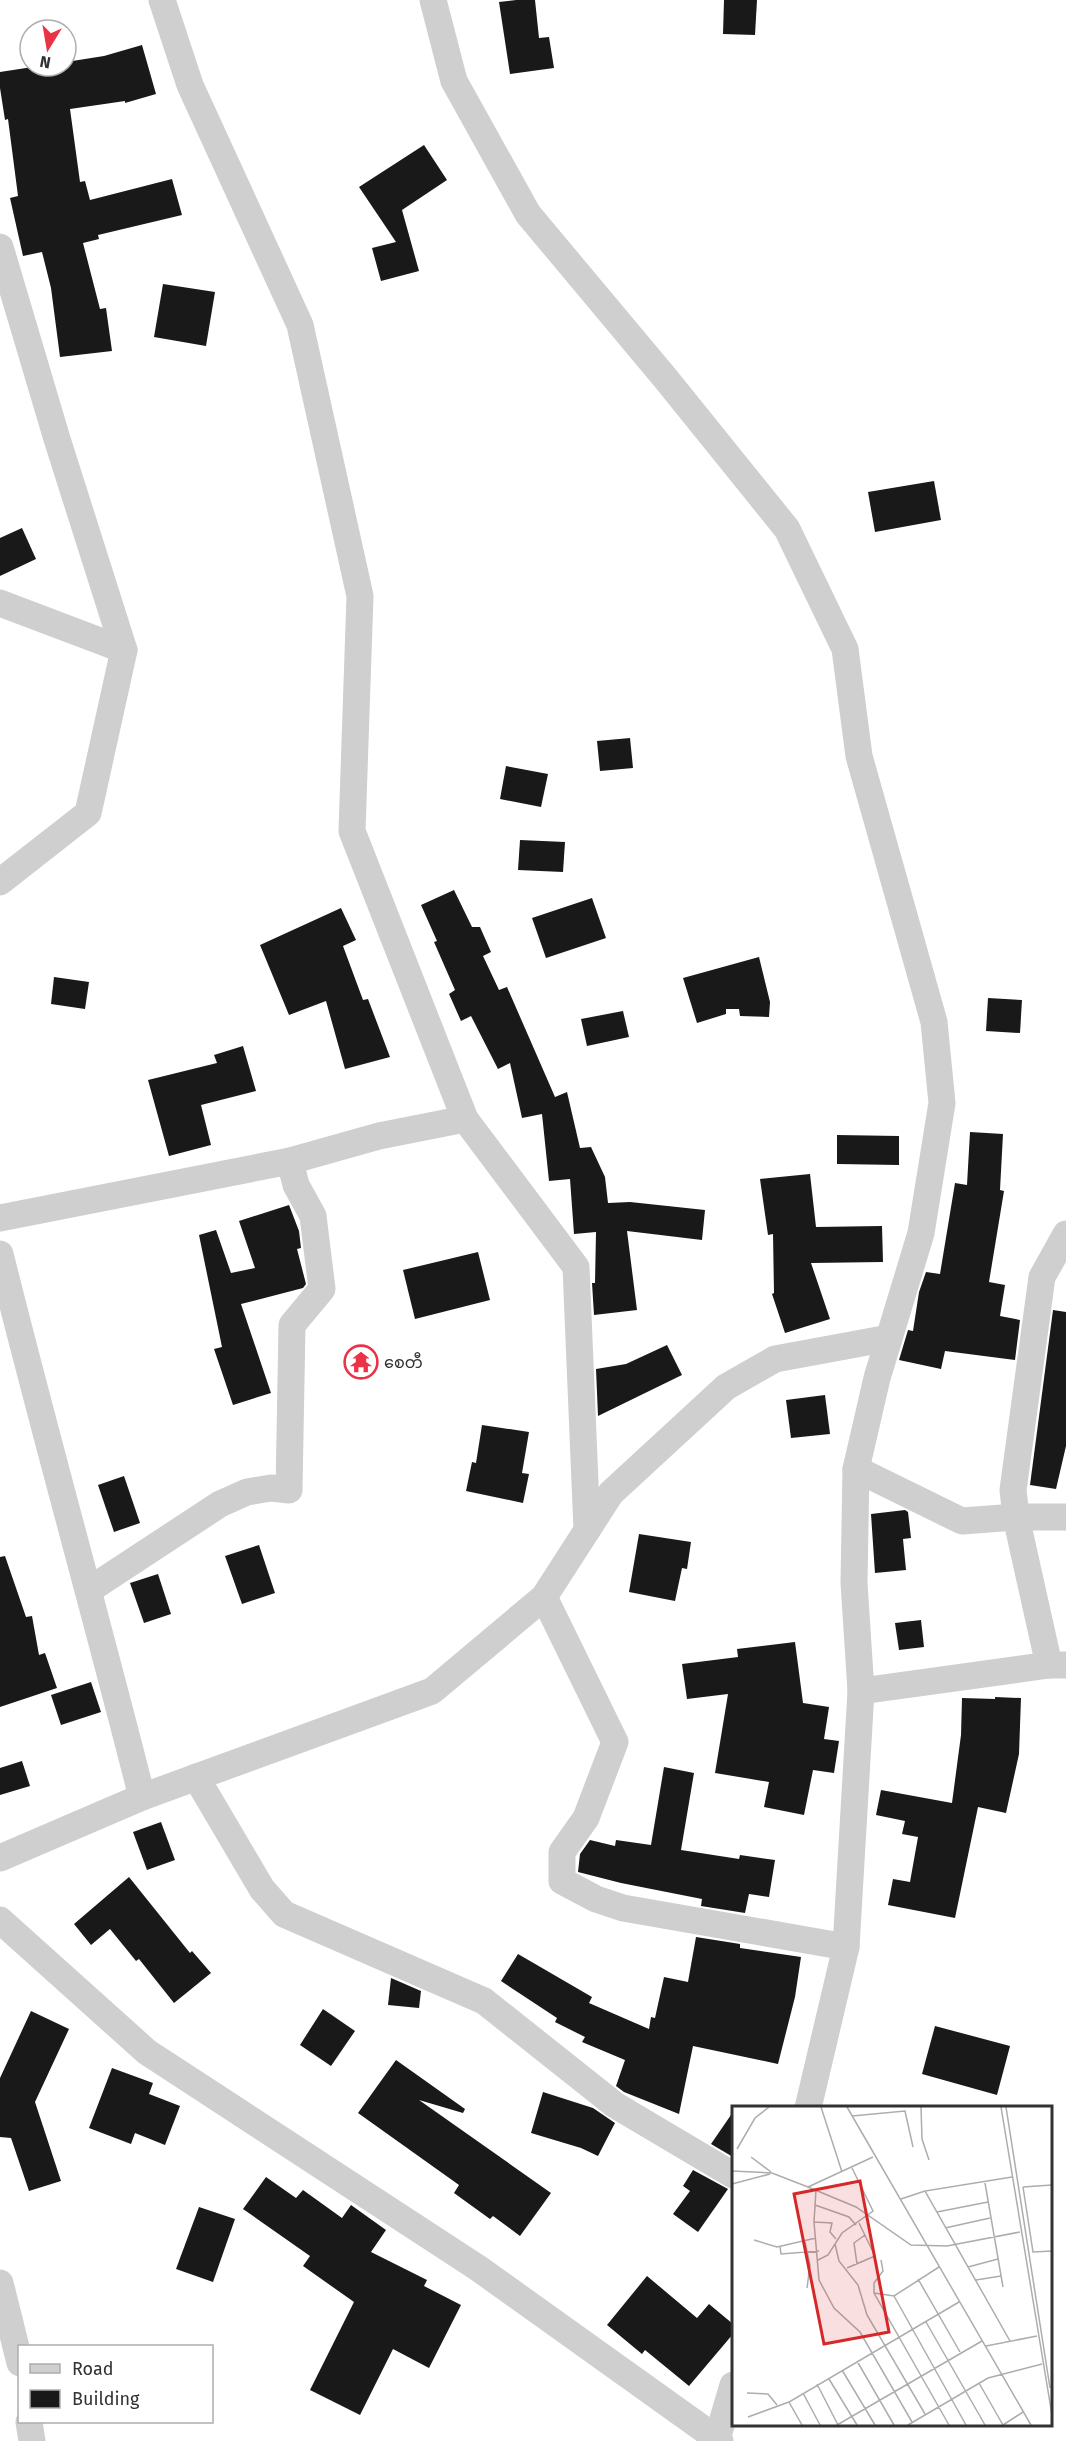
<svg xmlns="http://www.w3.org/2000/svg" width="1066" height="2441" font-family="'Fira Sans','Noto Sans Myanmar',sans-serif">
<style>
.building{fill:#191919}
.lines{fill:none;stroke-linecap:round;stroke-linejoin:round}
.minor{stroke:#cfcfcf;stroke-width:27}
.labels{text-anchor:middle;stroke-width:6;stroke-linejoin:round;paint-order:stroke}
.poi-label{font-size:16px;fill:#323232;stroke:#fff;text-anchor:start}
.inset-road{fill:none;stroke:#adadad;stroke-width:1.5}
.view{fill:#d62828;fill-opacity:0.15;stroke:#d62828;stroke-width:3}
.inset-edge{fill:none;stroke:#323232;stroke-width:3}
</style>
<rect width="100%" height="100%" fill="#fff"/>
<!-- building -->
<g class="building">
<polygon points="516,0 535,0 539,38 549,37 554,68 510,74 499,2"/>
<polygon points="724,0 757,0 755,35 723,34"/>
<polygon points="142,45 156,94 125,103 125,101 70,109 80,182 85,181 90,200 172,179 182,215 98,235 99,239 83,243 100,309 106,308 112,351 60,357 51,288 42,252 23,256 10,198 18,196 8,119 5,120 0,88 0,72 39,66 66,66 66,62 104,56"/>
<polygon points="424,145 447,180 402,210 419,271 381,281 372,248 396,242 359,187"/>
<polygon points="163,284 215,292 206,346 154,337"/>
<polygon points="934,481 941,520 875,532 868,492"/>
<polygon points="22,528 36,559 0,576 0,538"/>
<polygon points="630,738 633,768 600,771 597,741"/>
<polygon points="506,766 548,774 541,807 500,799"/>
<polygon points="520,840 565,842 563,872 518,870"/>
<polygon points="454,890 472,927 480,927 491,952 483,956 499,990 507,987 555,1097 567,1092 580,1148 591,1147 605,1177 608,1203 630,1202 705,1210 702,1240 627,1231 637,1310 594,1315 592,1283 595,1283 596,1232 574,1234 570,1179 549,1181 542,1114 522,1118 510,1063 498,1069 471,1016 461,1021 449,994 455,990 434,942 437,941 421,905"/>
<polygon points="592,898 606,938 546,958 532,918"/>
<polygon points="341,908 356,940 343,946 363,1000 368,999 390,1057 345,1069 326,1001 289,1015 260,945"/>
<polygon points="759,957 770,1002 769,1017 740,1016 739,1009 726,1009 726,1014 697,1023 683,978"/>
<polygon points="54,977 89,982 85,1009 51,1004"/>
<polygon points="988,998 1022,1000 1020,1033 986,1031"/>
<polygon points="623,1011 629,1037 587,1046 581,1019"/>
<polygon points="243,1046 256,1091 201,1105 211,1145 169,1156 148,1080 217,1063 214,1055"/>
<polygon points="970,1132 1003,1134 1000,1190 1004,1191 989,1282 1005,1285 1000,1316 1020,1320 1015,1360 945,1351 941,1369 899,1360 908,1330 913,1331 919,1292 926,1272 940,1274 955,1183 967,1185"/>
<polygon points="837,1135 899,1136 899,1165 837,1164"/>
<polygon points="810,1174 816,1227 882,1226 883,1262 811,1263 830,1319 785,1333 772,1294 774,1293 773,1234 768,1235 760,1179"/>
<polygon points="289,1205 299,1231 301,1248 297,1249 306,1284 303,1288 241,1304 271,1393 233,1405 214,1349 222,1347 199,1235 216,1230 231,1273 255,1268 239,1221"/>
<polygon points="478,1252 490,1300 415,1319 403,1270"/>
<polygon points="1053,1310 1066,1312 1066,1446 1056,1489 1030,1485"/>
<polygon points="667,1345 682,1375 598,1416 596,1369 626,1364"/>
<polygon points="825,1395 830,1434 791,1438 786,1400"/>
<polygon points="482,1425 529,1432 522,1473 529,1474 523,1503 466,1491 472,1462 476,1463"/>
<polygon points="124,1476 140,1523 114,1532 98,1485"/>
<polygon points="905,1510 908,1512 911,1538 903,1539 906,1570 875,1573 871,1514"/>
<polygon points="639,1534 691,1542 687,1569 682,1568 675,1601 629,1592"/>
<polygon points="259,1545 275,1593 242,1604 225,1556"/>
<polygon points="5,1556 26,1617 32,1616 39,1655 45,1653 57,1688 0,1707 0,1557"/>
<polygon points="158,1574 171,1614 144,1623 130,1583"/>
<polygon points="921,1620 924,1647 899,1650 895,1623"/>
<polygon points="795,1642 803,1703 829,1707 824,1739 839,1741 834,1773 813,1770 804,1815 764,1807 769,1782 715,1773 728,1694 687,1699 682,1664 738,1657 737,1649"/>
<polygon points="91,1682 101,1712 61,1725 51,1695"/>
<polygon points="995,1697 1021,1698 1019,1754 1006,1813 978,1807 955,1918 888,1905 893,1879 910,1882 918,1837 902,1834 905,1821 876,1815 881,1790 952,1803 961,1735 962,1698 995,1699"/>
<polygon points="22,1761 30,1786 0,1795 0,1768"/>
<polygon points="664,1767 694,1773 681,1850 739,1859 740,1855 775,1860 769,1897 749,1894 745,1913 701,1906 702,1899 621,1883 578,1872 580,1854 590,1840 615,1846 616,1840 651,1845"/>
<polygon points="161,1822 175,1860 147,1870 133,1832"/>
<polygon points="129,1877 190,1953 192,1951 211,1973 174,2003 139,1959 136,1961 110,1929 91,1945 74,1924"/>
<polygon points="696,1937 740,1944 740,1948 801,1957 795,1997 778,2064 693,2046 679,2114 624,2092 616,2086 625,2060 582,2042 585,2037 555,2022 557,2018 501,1981 518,1954 592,1997 589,2003 649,2029 651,2017 655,2018 664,1977 688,1982"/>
<polygon points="391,1978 421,1991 419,2008 388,2005"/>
<polygon points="323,2009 355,2031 331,2066 300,2045"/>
<polygon points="31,2011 69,2029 35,2102 61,2181 29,2191 11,2138 0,2137 0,2078"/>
<polygon points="935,2026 1010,2046 997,2095 922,2074"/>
<polygon points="396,2060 465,2109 463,2113 419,2100 551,2193 520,2236 493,2216 490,2219 454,2193 459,2185 358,2113"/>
<polygon points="112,2068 153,2083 149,2094 180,2106 165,2145 135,2133 131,2144 89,2128"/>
<polygon points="543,2092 593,2108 615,2123 598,2156 581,2148 531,2133"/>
<polygon points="733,2112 733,2157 711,2144"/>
<polygon points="693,2170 728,2189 698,2232 673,2214 690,2191 683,2186"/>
<polygon points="266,2177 296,2198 303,2190 342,2218 351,2205 386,2230 371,2252 427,2280 424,2286 461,2305 429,2368 393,2349 360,2415 310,2390 354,2302 303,2266 310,2256 243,2209"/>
<polygon points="199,2207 235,2219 213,2282 176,2269"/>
<polygon points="647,2276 697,2318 709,2304 733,2324 733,2334 689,2386 645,2350 642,2354 607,2325"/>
</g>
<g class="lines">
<!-- minor -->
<g class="minor">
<polyline points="162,0 190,85 300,325 360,596 352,831 465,1119 576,1267 587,1530"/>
<polyline points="433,0 454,81 528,214 666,379 787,529 845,649 859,756 934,1022 942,1103 921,1233 877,1378 856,1469 854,1583 861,1691 846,1947 808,2108"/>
<polyline points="0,247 57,439 124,650 88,813 0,882"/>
<polyline points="0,603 124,650"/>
<polyline points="0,1218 290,1161 379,1136 465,1119"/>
<path d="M0 1254C45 1435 96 1615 142 1797"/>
<polyline points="856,1469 962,1521 1016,1517 1066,1517"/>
<polyline points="89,1590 220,1504 247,1492 271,1488 289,1490 292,1325 322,1289 313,1216 296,1185 290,1161"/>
<polyline points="544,1597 615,1742 586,1818 562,1852 562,1881 596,1899 623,1908 846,1947"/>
<polyline points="1049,1665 1016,1517 1013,1490 1042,1277 1066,1234"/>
<polyline points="861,1691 1049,1665 1066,1665"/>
<polyline points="196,1777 262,1889 284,1914 484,2001 615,2105 733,2175"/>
<polyline points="0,1858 142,1797 432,1691 544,1597 611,1493 726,1387 775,1359 889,1338"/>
<polyline points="0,1920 147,2052 478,2268 720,2441"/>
<polyline points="0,2283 20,2363"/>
<polyline points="29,2422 32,2441"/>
<polyline points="717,2439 733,2385"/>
</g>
</g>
<!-- icons -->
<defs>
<symbol id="temple-ring" viewBox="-11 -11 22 22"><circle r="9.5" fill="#fff" stroke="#ea3346" stroke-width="1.5"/><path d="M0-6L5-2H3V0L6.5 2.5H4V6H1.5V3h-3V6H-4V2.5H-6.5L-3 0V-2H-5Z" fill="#ea3346"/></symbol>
</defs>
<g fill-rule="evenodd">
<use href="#temple-ring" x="342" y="1343" width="38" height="38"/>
</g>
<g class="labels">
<!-- poi labels -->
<g class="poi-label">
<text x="384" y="1368">စေတီ</text>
</g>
</g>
<!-- overview -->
<g transform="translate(732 2106)">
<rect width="320" height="320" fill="#fff"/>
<path class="inset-road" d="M89 1 110 66M115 1 299 319M189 1 190 33 197 54M269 1 320 309M274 1 318 282M120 10 173 5 181 41M5 43 23 12 37 1M19 51 39 66M0 65 40 67 76 81 124 101 179 139 215 140 288 126M253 77 271 181M0 78 38 68M76 81 141 51M291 81 301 146 320 145M291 81 320 79M84 84 82 116 87 174 102 202 128 226 180 316M169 93 193 85M83 99 117 111 124 119M205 106 256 96M82 116 100 117 98 126 104 133M213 122 258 112M22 134 45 141 84 132M73 136 78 159 75 182M103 138 107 155 126 179 135 209 193 308M48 140 49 148 87 145M86 154 96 149 110 127 141 105 120 62M149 154 151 165 142 177V187L217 319M125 158 122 137 133 129M236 161 266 153M115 162 143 150 127 117M186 173 228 246M244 174 269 170M142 187 162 190 207 161M162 190 234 319M194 216 253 319M278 235 193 85 280 71M254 240 305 230M125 255 162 319M110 264 143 319M97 273 125 319M247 277 271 319M85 278 106 319M15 287 36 288 45 299M71 287 88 319M16 311 57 296M70 319 57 296 227 196M105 319 250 235M176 319 256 272 310 258M271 319 291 306"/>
<path class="view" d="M128 75 157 226 92 238 62 88Z"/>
<rect width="320" height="320" class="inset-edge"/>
</g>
<!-- legend -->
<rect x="18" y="2345" width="195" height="78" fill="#ffffff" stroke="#adadad" stroke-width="1.5"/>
<rect x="30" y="2364" width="30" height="9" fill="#cfcfcf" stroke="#adadad" stroke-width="1.5"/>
<text x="72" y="2375" font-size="18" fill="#323232">Road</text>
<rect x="30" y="2390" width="30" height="18" fill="#191919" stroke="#adadad" stroke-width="1.5"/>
<text x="72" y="2405" font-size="18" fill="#323232">Building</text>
<!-- north arrow -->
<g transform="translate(48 48) rotate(191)"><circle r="28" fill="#ffffff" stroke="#adadad" stroke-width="1.5"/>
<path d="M0-4.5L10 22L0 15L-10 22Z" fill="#ea3346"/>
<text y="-9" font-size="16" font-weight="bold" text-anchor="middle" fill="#323232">N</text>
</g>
</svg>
